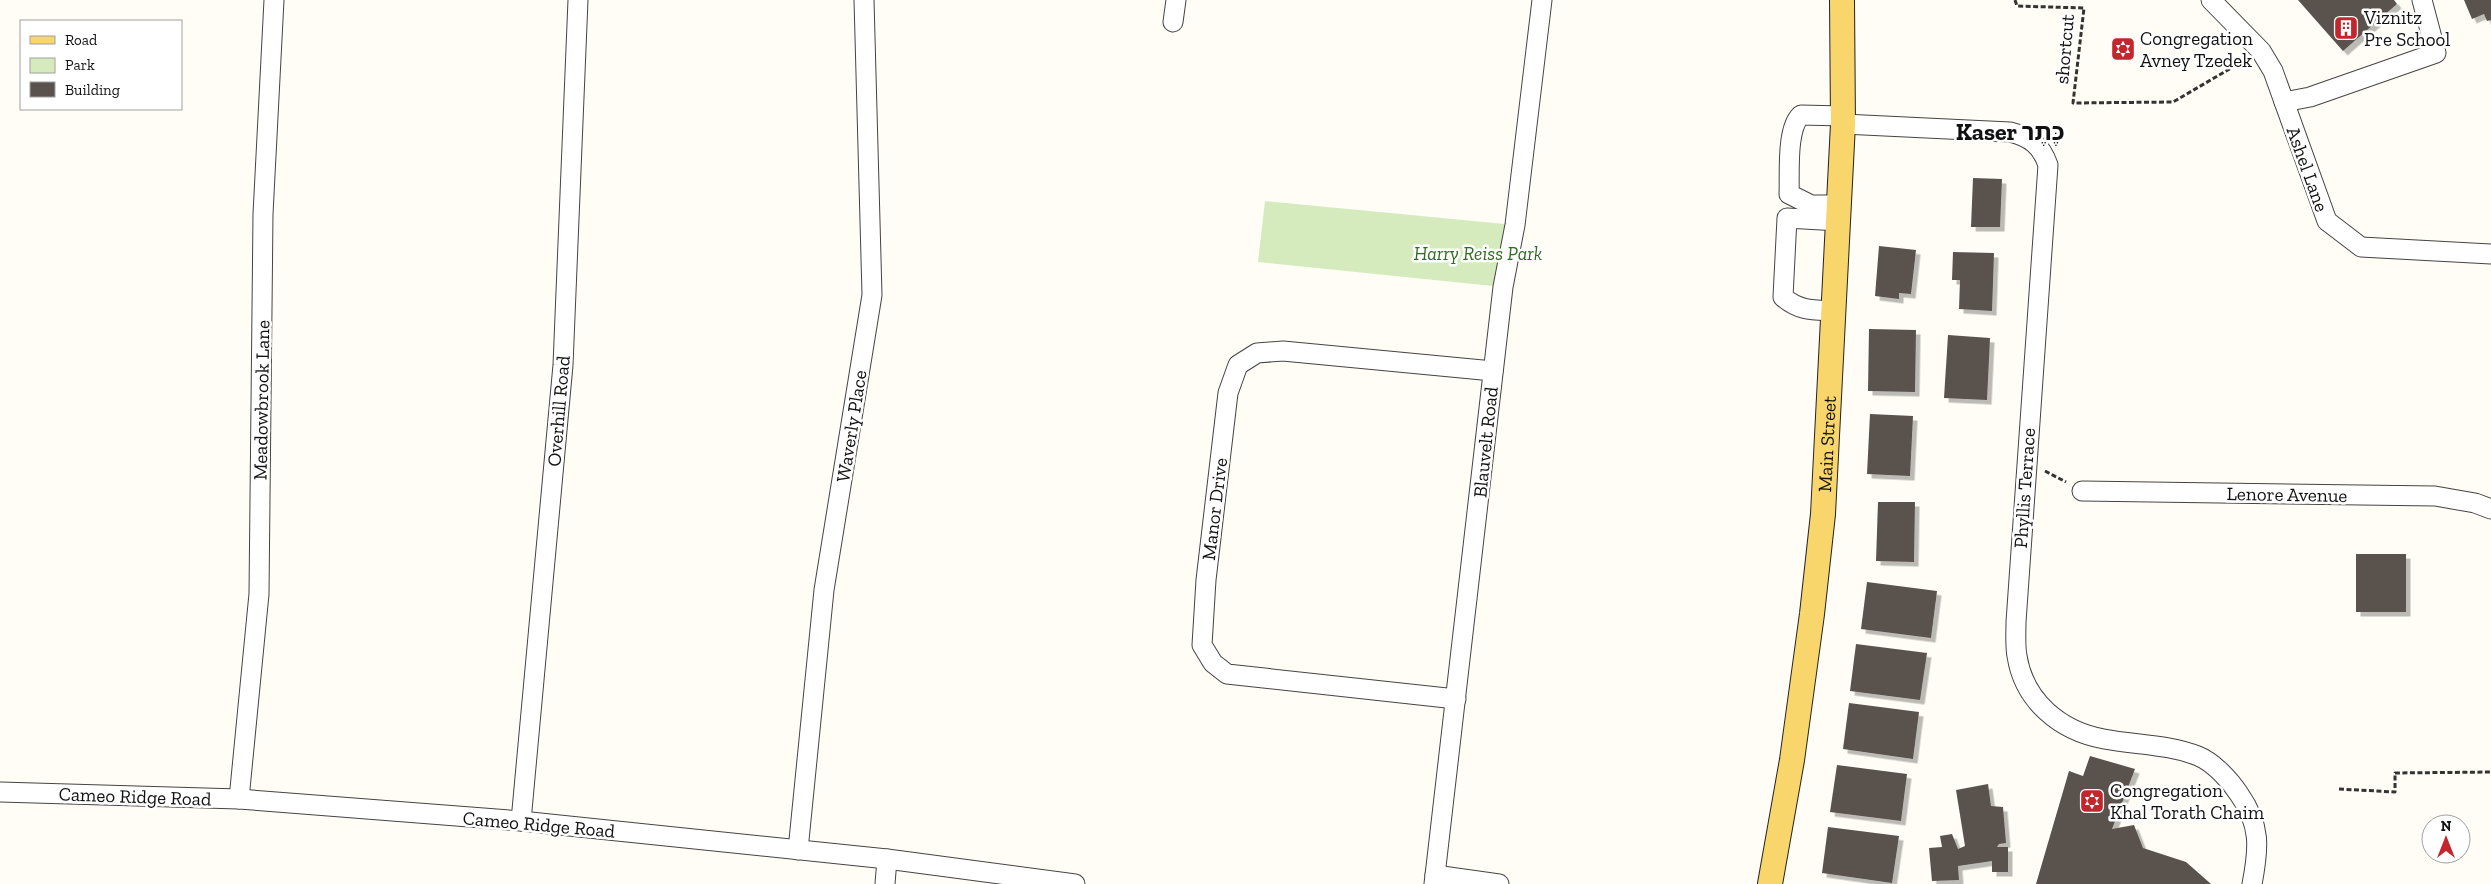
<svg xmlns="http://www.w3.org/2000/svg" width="2491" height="884" font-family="'Zilla Slab','Noto Sans Hebrew',serif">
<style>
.green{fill:#d5ebbd}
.building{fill:#5a524d;filter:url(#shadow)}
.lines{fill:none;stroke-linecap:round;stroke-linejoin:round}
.minor-casing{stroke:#444;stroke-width:21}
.major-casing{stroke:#222;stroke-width:26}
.path{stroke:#333;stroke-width:3;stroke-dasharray:5 2.5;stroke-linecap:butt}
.minor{stroke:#fff;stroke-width:19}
.major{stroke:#f9d66b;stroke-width:24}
.labels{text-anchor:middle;stroke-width:5;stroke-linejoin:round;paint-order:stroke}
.poi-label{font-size:19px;fill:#111;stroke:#fff;text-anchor:start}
.street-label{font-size:19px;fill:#111;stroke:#fff}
.park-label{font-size:19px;font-style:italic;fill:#2f6b1f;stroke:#fff}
.district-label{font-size:24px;font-weight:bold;fill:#111;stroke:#fff}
</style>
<defs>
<filter id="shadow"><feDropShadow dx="4.5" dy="4.5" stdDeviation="0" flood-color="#0004"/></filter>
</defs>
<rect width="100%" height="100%" fill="#fffdf5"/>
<!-- green -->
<polygon class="green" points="1265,201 1515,225 1503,287 1258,262"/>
<!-- building -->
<g class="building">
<polygon points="2298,0 2394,0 2397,4 2343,51"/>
<polygon points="2464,0 2491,0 2491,20 2487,21 2484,14 2472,19"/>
<polygon points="1973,178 2002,179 2000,227 1971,227"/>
<polygon points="1879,246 1916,250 1911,294 1899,293 1899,299 1875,296"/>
<polygon points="1953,252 1994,253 1992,311 1959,309 1960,280 1952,280"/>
<polygon points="1869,329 1916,330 1915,392 1868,391"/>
<polygon points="1948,335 1990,338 1987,400 1944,398"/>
<polygon points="1870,414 1913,416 1910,476 1867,474"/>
<polygon points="1878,502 1915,502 1914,562 1876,561"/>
<rect x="2356" y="554" width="50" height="58"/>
<polygon points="1867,582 1937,591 1931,638 1861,629"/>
<polygon points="1856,644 1927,653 1920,700 1850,691"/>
<polygon points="1849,703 1919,712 1913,759 1843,749"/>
<polygon points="2090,756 2135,769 2112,829 2134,825 2143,848 2186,862 2211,884 2036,884 2069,771 2083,776"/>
<polygon points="1837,765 1907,774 1901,821 1830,812"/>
<polygon points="1988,784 1991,806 2003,807 2006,843 1999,844 1997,847 2008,847 2008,872 1992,872 1992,861 1958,866 1959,880 1932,881 1929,848 1942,847 1940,836 1952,834 1958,849 1965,846 1956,790"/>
<polygon points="1828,827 1899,836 1892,883 1822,873"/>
</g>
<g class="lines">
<defs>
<g id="minor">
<polyline points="2211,0 2261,51 2273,71 2327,221 2361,247 2491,254"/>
<polyline points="1173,22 1176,0"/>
<polyline points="2284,102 2310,97 2436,53 2422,0"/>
<path d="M1843 124 2010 132C2030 137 2041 145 2048 165L2016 622C2016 633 2015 645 2017 656 2024 701 2060 731 2104 739 2135 745 2168 744 2198 756 2213 762 2230 780 2239 794 2261 825 2259 848 2252 884"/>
<path d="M1838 205H1811L1789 194C1790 173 1786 129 1801 115L1843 116"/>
<path d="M1833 311C1813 310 1799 311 1783 297L1787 218 1838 221"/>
<polyline points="2082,491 2435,496 2475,503 2491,509"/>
<polyline points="1456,699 1227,674 1213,663 1202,645 1206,580 1228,393 1238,365 1257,353 1283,351 1493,371"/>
<polyline points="0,792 239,799 521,821 887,859 1075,884"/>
<polyline points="239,799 259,594 263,214 274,0"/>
<polyline points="521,821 563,365 578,0"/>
<polyline points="798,850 824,590 872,295 864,0"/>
<polyline points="1435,875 1499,884"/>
<polyline points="885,884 887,859"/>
<polyline points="1434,884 1503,287 1515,225 1542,0"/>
</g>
<g id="major">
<path id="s1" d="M1770 884 1792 760 1812 614 1823 514 1843 124 1842 0"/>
</g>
</defs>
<!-- minor casing -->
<use href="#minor" class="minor-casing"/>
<!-- major casing -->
<use href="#major" class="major-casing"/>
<!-- path -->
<g class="path">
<polyline points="2015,0 2017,6 2084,8 2073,103 2173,102 2245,60"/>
<polyline points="2045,471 2066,482"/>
<polyline points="2339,789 2395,792 2395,773 2491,772"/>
</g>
<!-- minor -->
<use href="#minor" class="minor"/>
<!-- major -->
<use href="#major" class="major"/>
</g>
<!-- icons -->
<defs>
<symbol id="building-square" viewBox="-11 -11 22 22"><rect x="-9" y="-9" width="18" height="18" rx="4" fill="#c4262e" stroke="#fff"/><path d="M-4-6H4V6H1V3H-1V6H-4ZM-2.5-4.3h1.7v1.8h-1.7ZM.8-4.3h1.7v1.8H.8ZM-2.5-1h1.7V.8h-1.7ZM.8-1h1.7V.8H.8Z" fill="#fff"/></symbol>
<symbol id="synagogue-square" viewBox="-11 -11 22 22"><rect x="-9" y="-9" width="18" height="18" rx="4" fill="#c4262e" stroke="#fff"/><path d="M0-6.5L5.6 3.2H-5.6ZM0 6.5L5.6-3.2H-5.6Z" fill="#fff"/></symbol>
</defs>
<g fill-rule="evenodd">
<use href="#building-square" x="2332" y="14" width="28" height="28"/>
<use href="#synagogue-square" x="2109" y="35" width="28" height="28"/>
<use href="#synagogue-square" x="2078" y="787" width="28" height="28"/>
</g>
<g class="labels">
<!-- poi labels -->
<g class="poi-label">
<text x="2364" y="24">Viznitz<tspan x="2364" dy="22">Pre School</tspan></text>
<text x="2140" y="45">Congregation<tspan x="2140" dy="22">Avney Tzedek</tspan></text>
<text x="2110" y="797">Congregation<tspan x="2110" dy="22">Khal Torath Chaim</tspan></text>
</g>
<!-- street labels -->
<g class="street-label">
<text transform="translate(2064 49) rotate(-85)" y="7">shortcut</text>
<text transform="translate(2308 169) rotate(70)" y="7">Ashel Lane</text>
<text transform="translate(261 400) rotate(-89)" y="7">Meadowbrook Lane</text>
<text transform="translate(558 411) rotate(-85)" y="7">Overhill Road</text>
<text transform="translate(851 426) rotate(-81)" y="7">Waverly Place</text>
<text transform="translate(1485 442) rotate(-84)" y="7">Blauvelt Road</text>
<text dy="7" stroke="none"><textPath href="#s1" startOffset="444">Main Street</textPath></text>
<text transform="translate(2024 488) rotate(-86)" y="7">Phyllis Terrace</text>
<text transform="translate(2287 494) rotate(1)" y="7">Lenore Avenue</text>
<text transform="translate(1214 509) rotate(-83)" y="7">Manor Drive</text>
<text transform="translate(135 796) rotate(2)" y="7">Cameo Ridge Road</text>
<text transform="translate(539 824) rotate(5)" y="7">Cameo Ridge Road</text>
</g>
<!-- park labels -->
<g class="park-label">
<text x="1478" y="260">Harry Reiss Park</text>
</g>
<!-- district labels -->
<g class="district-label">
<text x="2010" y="140">Kaser כֶּתֶר</text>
</g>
</g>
<!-- legend -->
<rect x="20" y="20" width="162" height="90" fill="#ffffff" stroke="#a0a0a0"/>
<rect x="30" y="36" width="25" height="8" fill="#f9d66b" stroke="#a0a0a0"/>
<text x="65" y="45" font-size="15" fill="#111111">Road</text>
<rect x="30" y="58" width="25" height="15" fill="#d5ebbd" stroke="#a0a0a0"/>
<text x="65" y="70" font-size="15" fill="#111111">Park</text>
<rect x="30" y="82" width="25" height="15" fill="#5a524d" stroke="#a0a0a0"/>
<text x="65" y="95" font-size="15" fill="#111111">Building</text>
<!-- north arrow -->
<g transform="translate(2446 839)"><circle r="24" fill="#ffffff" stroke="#a0a0a0"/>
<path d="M0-4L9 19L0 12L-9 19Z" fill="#c4262e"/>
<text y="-8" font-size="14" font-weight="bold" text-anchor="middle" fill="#111111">N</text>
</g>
</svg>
